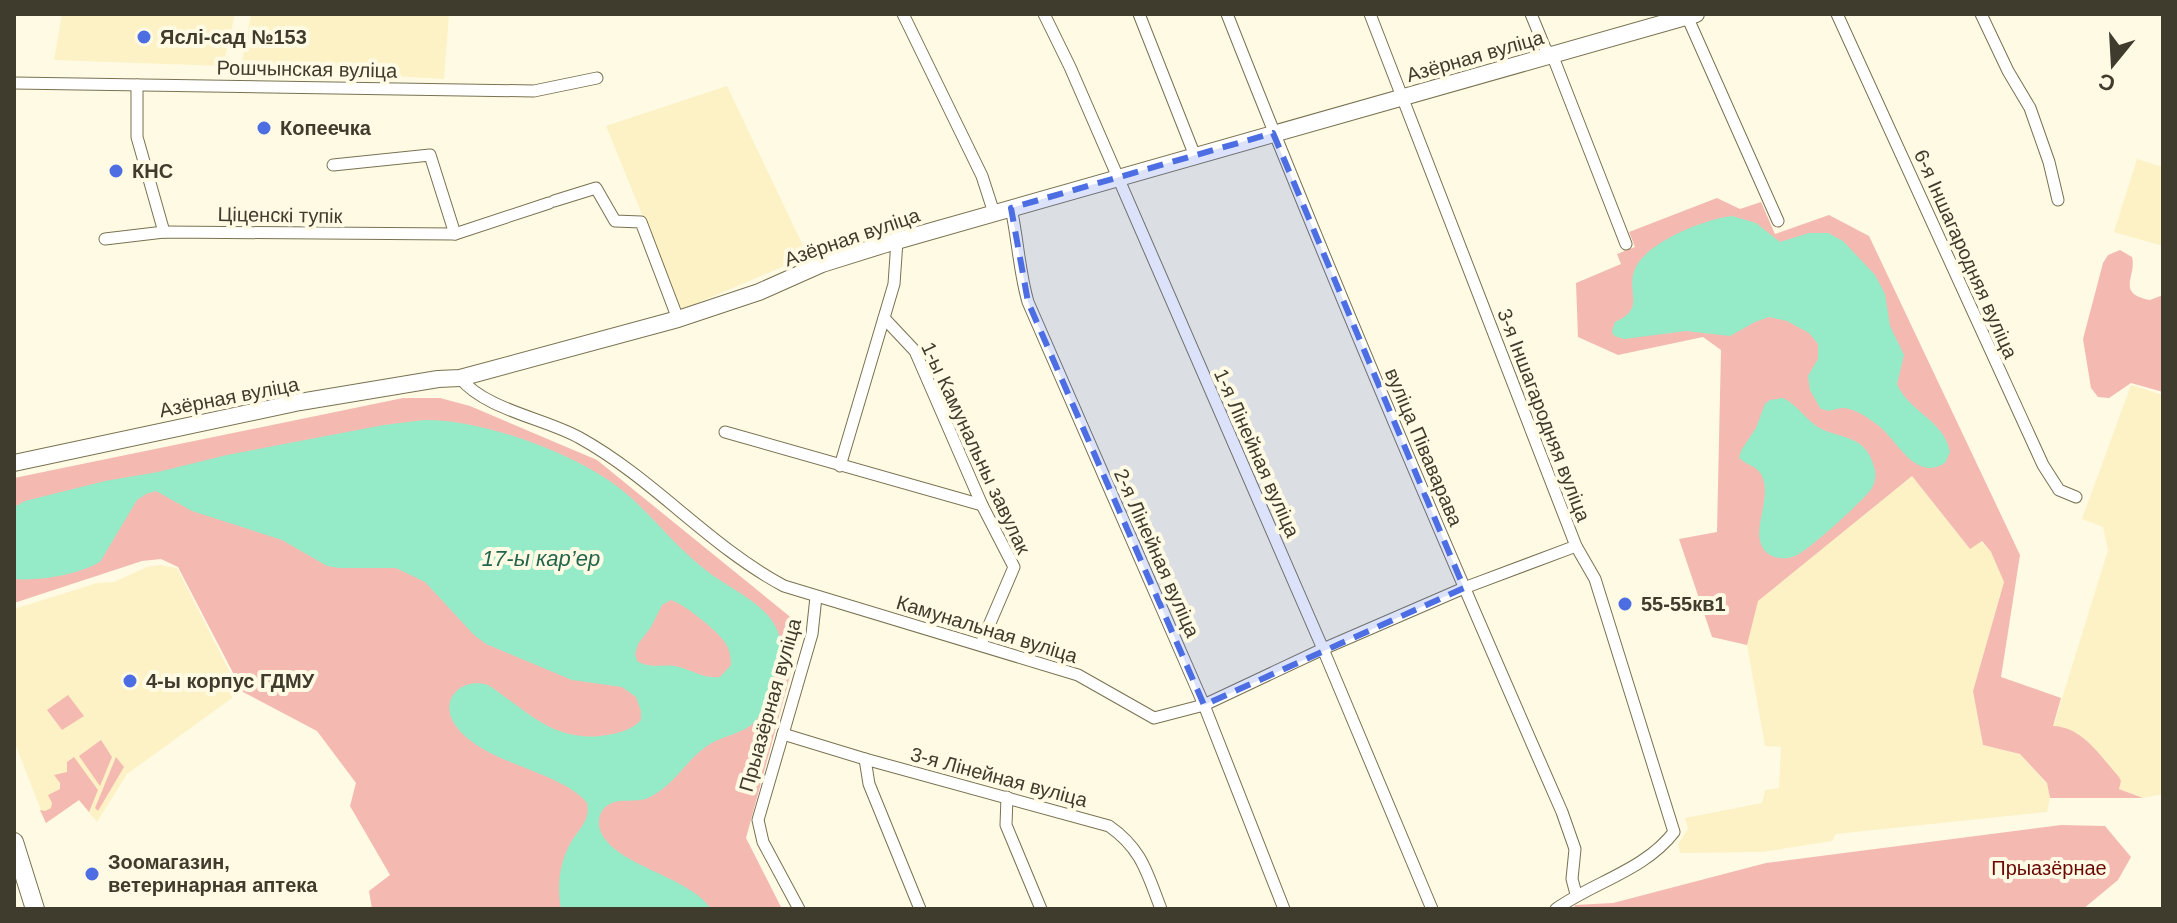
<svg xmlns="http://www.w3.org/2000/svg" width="2177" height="923" font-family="Helvetica,sans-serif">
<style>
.built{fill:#fcf2c6}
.green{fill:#f4bab1}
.water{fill:#95ebc7;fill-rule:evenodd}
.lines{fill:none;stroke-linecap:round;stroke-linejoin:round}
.street-casing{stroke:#797251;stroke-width:13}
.secondary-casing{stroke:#797251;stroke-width:18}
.primary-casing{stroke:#797251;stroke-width:20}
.street{stroke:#fff;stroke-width:11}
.secondary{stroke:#fff;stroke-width:16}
.primary{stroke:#fff;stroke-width:18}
.marked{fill:#4c6ee2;fill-opacity:0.2;stroke:#4c6ee2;stroke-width:6;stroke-dasharray:16 10;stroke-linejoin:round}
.poi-dot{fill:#4c6ee2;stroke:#fffae4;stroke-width:3}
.labels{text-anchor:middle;stroke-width:8;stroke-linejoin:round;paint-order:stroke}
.poi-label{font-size:20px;font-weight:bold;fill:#3f3b2d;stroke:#fffae4;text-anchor:start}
.street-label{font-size:20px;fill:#3f3b2d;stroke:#fffae4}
.park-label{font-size:20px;fill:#690906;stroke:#fffae4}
.water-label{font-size:22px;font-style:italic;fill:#23644c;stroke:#fffae4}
</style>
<rect width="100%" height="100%" fill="#fffae4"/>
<!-- built -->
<g class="built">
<polygon points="62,14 235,14 223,66 54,60"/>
<polygon points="251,14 449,14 444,79 241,67"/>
<polygon points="727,86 808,256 681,310 606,126"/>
<polygon points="2137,159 2163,167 2163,246 2114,232"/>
<polygon points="2131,385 2163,395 2163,794 2143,798 2043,760 2108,550 2103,527 2082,519"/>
<polygon points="1912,476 1969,548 1981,541 1991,552 2004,582 1973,691 1983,745 2020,754 2047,784 2050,798 2047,812 1836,834 1832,841 1762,852 1680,853 1678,844 1688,829 1685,818 1762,803 1765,790 1779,788 1781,747 1765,746 1747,645 1757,601"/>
<polygon points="159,565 177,568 236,684 235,691 232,698 127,774 97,822 79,800 46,823 14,741 14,609 97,583 114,582 147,567"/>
</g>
<!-- green -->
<g class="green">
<path d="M1717 198 1740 209 1761 202 1775 234 1829 215 1869 236 2020 555 2001 677 2061 698 2053 726C2083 727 2101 757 2119 777L2121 781 2119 789 2143 798H2050L2047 783 2020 754 1983 745 1973 691 2004 582 1991 552 1982 541 1970 549 1912 476 1758 601 1747 645 1712 637 1679 539 1717 532 1721 350 1703 337 1618 355 1578 337 1576 283 1621 264 1617 254 1635 247 1629 232Z"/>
<path d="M2120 250 2132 257C2137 277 2115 293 2150 300L2163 295V392L2131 383 2109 398 2098 397 2091 388 2083 339 2103 263 2108 255Z"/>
<polygon points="403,398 440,398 470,406 597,460 799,624 790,676 746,838 782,909 372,909 369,891 390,875 350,806 356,783 317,731 243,692 178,567 161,559 142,561 14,603 14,478"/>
<polygon points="68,695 84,716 62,730 47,710"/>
<polygon points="101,740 112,757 100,786 79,756"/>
<polygon points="74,757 98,790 89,812 79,800 46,823 40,810 45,811 51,808 52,803 48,795 60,789 60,783 54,775 67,772 67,762"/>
<polygon points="116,757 124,767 98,811 95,808"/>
<polygon points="2061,825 2105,826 2131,857 2118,880 2083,909 1574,909 1575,905 1613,903 1766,863"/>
</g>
<!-- water -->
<g class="water">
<path d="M1732 216 1756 223 1780 242 1809 233H1828L1843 241 1875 275 1885 294 1890 326 1904 355 1897 384C1909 412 1944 420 1950 452L1945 463C1915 482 1898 441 1879 426 1870 419 1856 409 1844 408 1834 408 1830 414 1820 408L1810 390 1808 376 1818 359V344L1809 333 1787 321 1769 317 1755 322 1730 336 1686 331 1624 339 1614 336 1612 331 1615 322C1647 308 1625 292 1635 269 1646 242 1705 219 1732 216Z"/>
<path d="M1783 398C1796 404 1804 417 1815 425 1838 441 1866 431 1875 470 1876 476 1875 482 1872 488 1864 500 1808 551 1795 556 1785 560 1774 559 1766 552 1748 533 1773 501 1762 476 1757 465 1746 466 1739 457L1742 449 1756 428 1765 404 1770 400Z"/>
<path d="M424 420C484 419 582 455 628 495 655 519 678 549 707 571 729 589 771 605 779 635 784 654 766 707 755 722 742 734 725 735 710 744 688 757 675 785 650 797 637 804 620 797 608 805 601 809 598 818 599 826 607 865 688 874 711 909H561C557 887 559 864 570 844 578 829 591 821 587 803 561 770 479 764 454 723 439 698 463 677 488 685 528 711 554 744 607 735 619 733 632 730 641 720V711L636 697 622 687 572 680 486 644 474 635 425 582 396 568H339L327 566 282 540 192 511 156 491 146 494 137 500 100 562C77 575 40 581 14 579V507L25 501 105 481 158 472 227 455 384 425ZM671 600C684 604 715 629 723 640 729 647 731 656 731 665L720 677C703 679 691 669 675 666 660 664 651 669 637 661L635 654 638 644 651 627 662 605Z"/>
</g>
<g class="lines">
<defs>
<g id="street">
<polyline points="903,14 982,176 994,213"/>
<polyline points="1044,14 1070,67 1323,649 1432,909"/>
<polyline points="1139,14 1195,156"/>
<path d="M1227 14C1333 283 1446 548 1562 812L1575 849 1572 879 1576 894"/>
<path d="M1370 14 1576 546 1595 579 1674 832C1645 870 1594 882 1556 909"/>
<polyline points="1531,14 1545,48 1555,62 1626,244"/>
<polyline points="1686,14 1778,221"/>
<polyline points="1837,14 2043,465 2059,490 2076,497"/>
<polyline points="1981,14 2008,71 2030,108 2049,162 2058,200"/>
<polyline points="14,83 534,91 597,78"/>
<polyline points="137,85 137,137 164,232"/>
<polyline points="333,165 430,155 455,234"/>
<polyline points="554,201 596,188 615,221 641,222 678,319"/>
<path d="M1011 208C1018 240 1019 271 1028 302L1204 705 1284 909"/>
<polyline points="105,239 164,232 455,234 549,203"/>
<polyline points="884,318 915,351 982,505 1014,567 981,644"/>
<path d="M460 378C486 410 544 418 580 438 654 479 709 546 784 586L1078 675 1154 718 1204 705 1323 649 1464 588 1576 546"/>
<polyline points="725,432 982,505"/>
<polyline points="840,466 894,284 897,241"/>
<path d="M783 734 865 759 1109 826C1142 849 1147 873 1161 909"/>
<polyline points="865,759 869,784 920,909"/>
<polyline points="1007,797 1006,825 1041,909"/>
<polyline points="799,909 763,842 758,820 812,634 816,597"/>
</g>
<polyline id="secondary" points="14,463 300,402 438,379 460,378 678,319 759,292 822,264 886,244 1696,14"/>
<polyline id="primary" points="14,842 35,909"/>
</defs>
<!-- street casing -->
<use href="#street" class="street-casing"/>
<!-- secondary casing -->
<use href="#secondary" class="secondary-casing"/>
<!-- primary casing -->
<use href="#primary" class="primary-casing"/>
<!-- street -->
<use href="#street" class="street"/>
<!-- secondary -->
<use href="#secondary" class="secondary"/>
<!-- primary -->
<use href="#primary" class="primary"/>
</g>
<!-- marked area -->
<path class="marked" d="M1273 133 1464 588 1204 705 1028 302 1011 208Z"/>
<!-- markers -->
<g class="poi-dot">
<circle cx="144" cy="37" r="8"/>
<circle cx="264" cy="128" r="8"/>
<circle cx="116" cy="171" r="8"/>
<circle cx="1625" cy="604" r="8"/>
<circle cx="130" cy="681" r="8"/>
<circle cx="92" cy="874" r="8"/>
</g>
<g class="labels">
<!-- poi labels -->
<g class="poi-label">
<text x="160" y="44">Яслі-сад №153</text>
<text x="280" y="135">Копеечка</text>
<text x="132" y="178">КНС</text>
<text x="1641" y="611">55-55кв1</text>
<text x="146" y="688">4-ы корпус ГДМУ</text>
<text x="108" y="869">Зоомагазин,<tspan x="108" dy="23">ветеринарная аптека</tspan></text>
</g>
<!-- street labels -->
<g class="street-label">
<text transform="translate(1475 56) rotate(-16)" y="7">Азёрная вуліца</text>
<text transform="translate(307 69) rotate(1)" y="7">Рошчынская вуліца</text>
<text transform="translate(280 215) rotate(1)" y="7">Ціценскі тупік</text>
<text transform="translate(852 237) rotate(-19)" y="7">Азёрная вуліца</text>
<text transform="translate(1966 254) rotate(66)" y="7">6-я Іншагародняя вуліца</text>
<text transform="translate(229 397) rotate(-11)" y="7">Азёрная вуліца</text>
<text transform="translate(1544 415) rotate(69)" y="7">3-я Іншагародняя вуліца</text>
<text transform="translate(1424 447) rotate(67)" y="7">вуліца Піваварава</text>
<text transform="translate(976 448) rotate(65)" y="7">1-ы Камунальны завулак</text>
<text transform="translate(1257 453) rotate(66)" y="7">1-я Лінейная вуліца</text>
<text transform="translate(1157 553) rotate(66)" y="7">2-я Лінейная вуліца</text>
<text transform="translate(987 629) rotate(17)" y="7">Камунальная вуліца</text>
<text transform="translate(770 705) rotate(-74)" y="7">Прыазёрная вуліца</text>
<text transform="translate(999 777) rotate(15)" y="7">3-я Лінейная вуліца</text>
</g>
<!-- park labels -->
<g class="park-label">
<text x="2049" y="875">Прыазёрнае</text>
</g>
<!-- water labels -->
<g class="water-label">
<text x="541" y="566">17-ы кар’ер</text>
</g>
</g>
<!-- border -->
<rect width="2177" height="923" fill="none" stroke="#3f3b2d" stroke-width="32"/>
<!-- north arrow -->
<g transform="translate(2113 64) rotate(198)" stroke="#fffae4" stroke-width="6" paint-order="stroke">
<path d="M0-6L14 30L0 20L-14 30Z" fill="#3f3b2d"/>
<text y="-12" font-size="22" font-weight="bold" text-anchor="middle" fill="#3f3b2d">С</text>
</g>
</svg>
